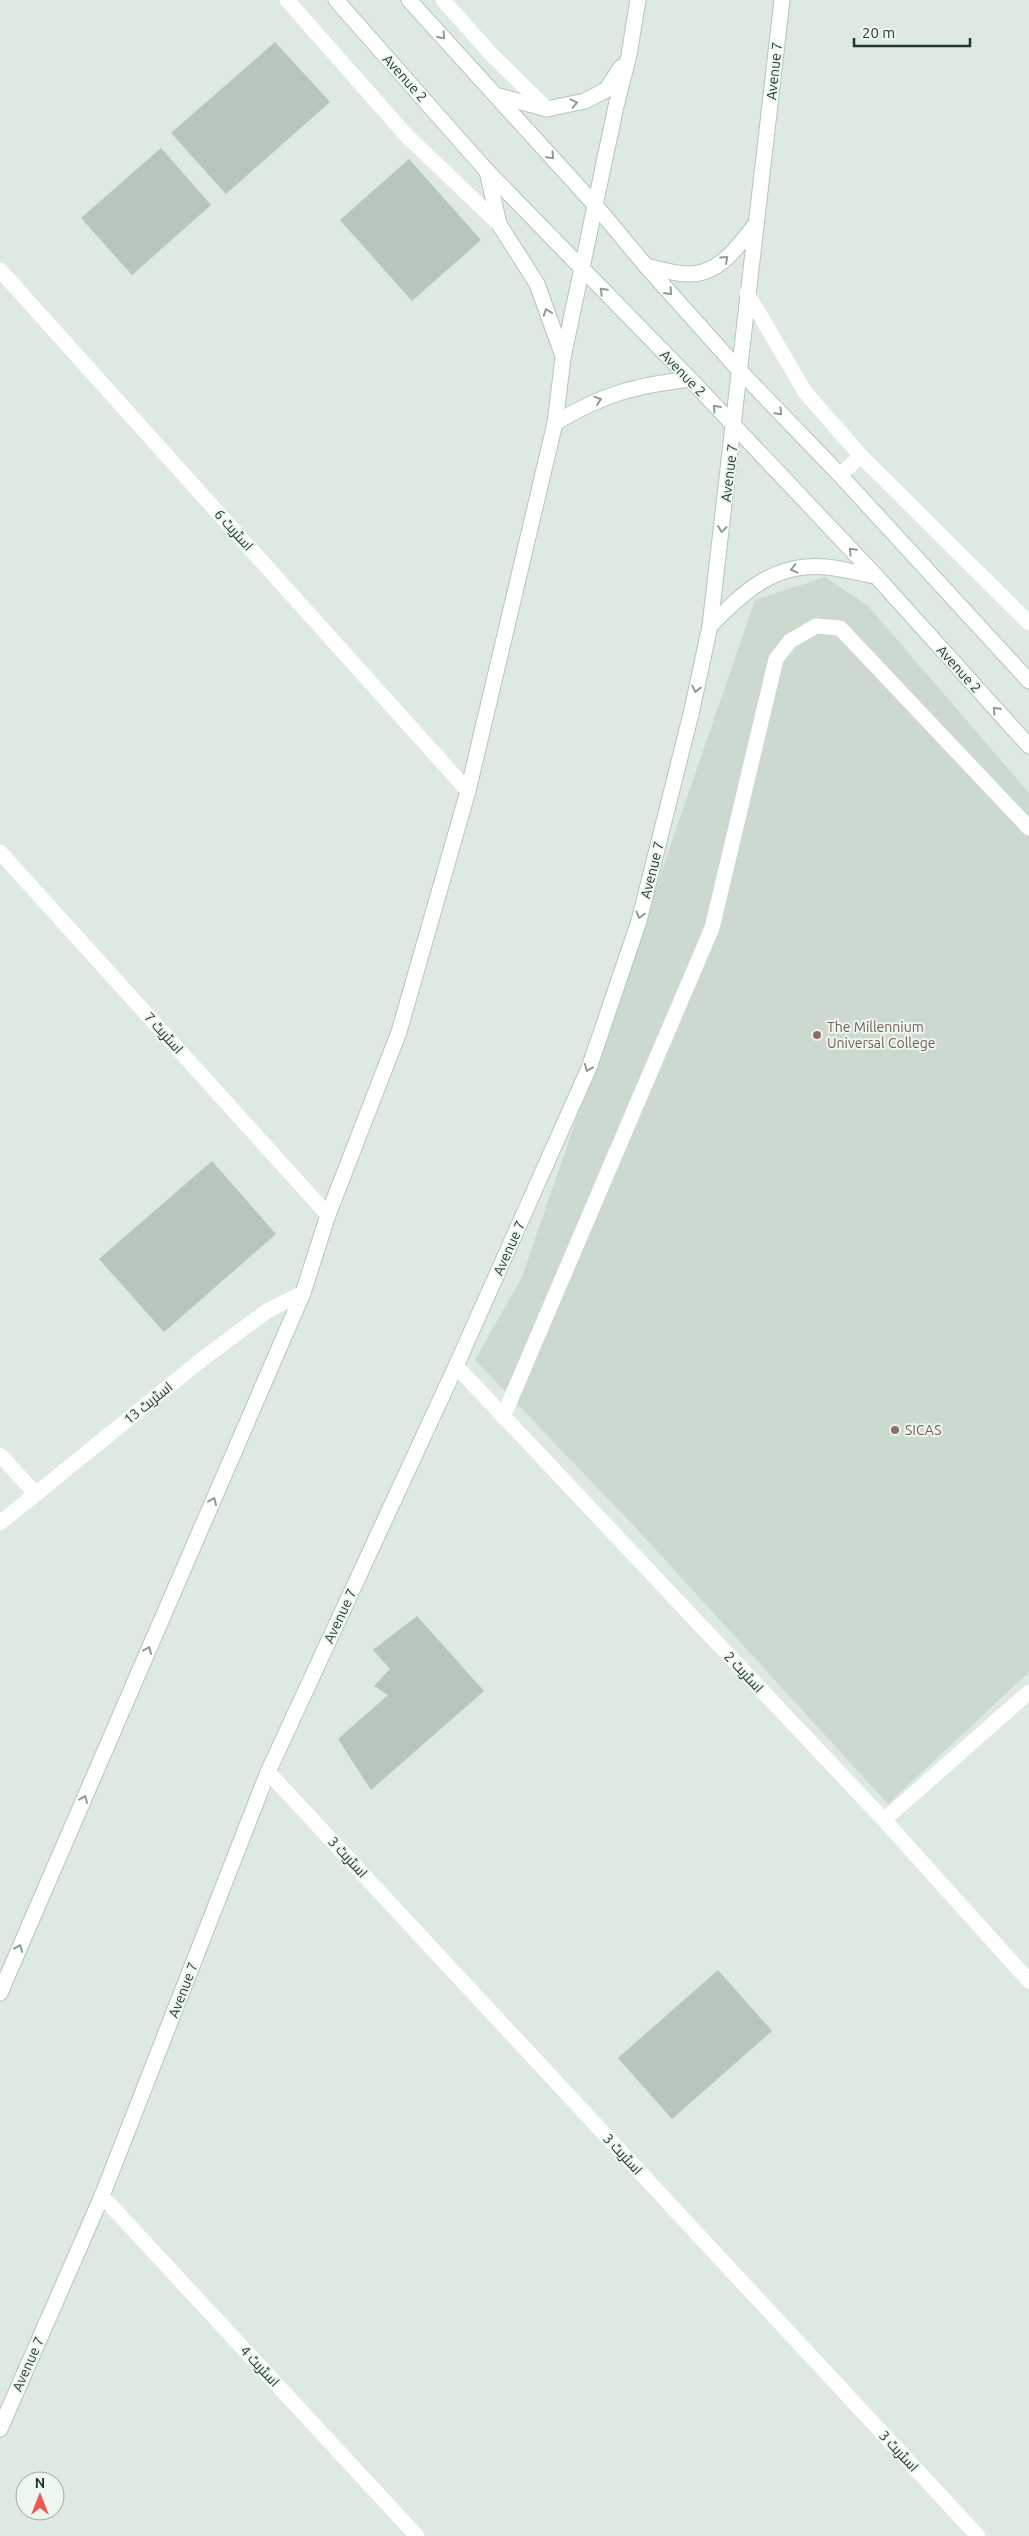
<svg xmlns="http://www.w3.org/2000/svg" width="1029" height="2536" font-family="Ubuntu,Cairo,sans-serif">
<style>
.built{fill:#cbd9cf}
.building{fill:#b6c6bc}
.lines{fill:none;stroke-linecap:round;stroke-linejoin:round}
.secondary-casing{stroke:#b1c8ba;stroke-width:17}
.street{stroke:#fff;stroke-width:15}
.secondary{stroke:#fff;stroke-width:15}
.oneway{stroke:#8f9c95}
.education-dot{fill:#8d6e63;stroke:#edf6ef;stroke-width:2}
.labels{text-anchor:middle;stroke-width:4;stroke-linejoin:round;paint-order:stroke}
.street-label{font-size:14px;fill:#1f382b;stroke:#edf6ef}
.education-label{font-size:14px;fill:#785e54;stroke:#edf6ef;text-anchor:start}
</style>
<rect width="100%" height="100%" fill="#dde9e1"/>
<!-- built -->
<polygon class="built" points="825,577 868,606 1029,793 1029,1672 888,1804 636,1528 475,1360 522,1277 755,600"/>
<!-- building -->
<g class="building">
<polygon points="275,42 330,102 226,194 171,133"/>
<polygon points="161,148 211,205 132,275 81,218"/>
<polygon points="409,159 481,240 412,301 340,220"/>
<polygon points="212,1161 276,1234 164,1332 99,1259"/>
<polygon points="417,1616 484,1691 371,1790 338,1739 388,1695 374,1686 390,1669 373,1650"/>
<polygon points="718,1970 772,2031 672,2119 618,2058"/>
</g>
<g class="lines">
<defs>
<g id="secondary">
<polyline points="336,0 486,170 690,379 876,576 1029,746"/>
<polyline points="409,0 596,206 646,266 739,370 840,475 1029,681"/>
<polyline points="495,95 547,109 585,101 606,90 621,67"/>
<polyline points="487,171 499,224 537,284 563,356"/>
<path d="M646 266C659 269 675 274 689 274 720 274 738 246 756 224"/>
<path d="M555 423C603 394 634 386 690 379"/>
<path d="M710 626C744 592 774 562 826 567 841 568 860 574 876 576"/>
<polyline points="0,1993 303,1293 328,1215 399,1032 468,791 555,423 563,358 616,106 629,55 638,0"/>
<polyline points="0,2429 102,2196 268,1772 456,1366 589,1068 639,921 691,714 710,626 782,0"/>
</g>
</defs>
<!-- secondary casing -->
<use href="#secondary" class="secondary-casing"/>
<!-- street -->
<g class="street">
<polyline points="287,0 406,135 499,224"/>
<polyline points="443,0 491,54 547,109"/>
<polyline points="0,270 468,791"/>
<polyline points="747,293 805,392 861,456"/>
<polyline points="840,475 861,456 1029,623"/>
<polyline points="0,852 328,1215"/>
<polyline points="456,1366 884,1820 1029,1981"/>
<polyline points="503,1417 712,928 776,659 790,641 816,626 840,628 1029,828"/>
<polyline points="0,1455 35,1493"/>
<polyline points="0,1523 205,1357 267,1311 303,1293"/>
<polyline points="268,1772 978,2536"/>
<polyline points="884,1820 1029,1692"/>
<polyline points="102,2196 417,2536"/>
</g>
<!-- secondary -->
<use href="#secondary" class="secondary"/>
</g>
<!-- one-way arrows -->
<defs><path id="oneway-chevron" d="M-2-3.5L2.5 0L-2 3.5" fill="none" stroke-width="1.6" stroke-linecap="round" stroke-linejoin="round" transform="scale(1.25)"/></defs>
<g class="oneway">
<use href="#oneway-chevron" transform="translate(442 36) rotate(48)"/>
<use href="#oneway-chevron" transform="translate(574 103) rotate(-13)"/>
<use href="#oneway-chevron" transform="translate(551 156) rotate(47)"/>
<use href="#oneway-chevron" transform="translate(725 259) rotate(-42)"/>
<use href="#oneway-chevron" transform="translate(603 291) rotate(-135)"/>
<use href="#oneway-chevron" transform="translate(669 292) rotate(48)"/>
<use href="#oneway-chevron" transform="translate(547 312) rotate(-110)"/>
<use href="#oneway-chevron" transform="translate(598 400) rotate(-19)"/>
<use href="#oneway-chevron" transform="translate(716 408) rotate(-132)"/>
<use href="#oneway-chevron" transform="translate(779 412) rotate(46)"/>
<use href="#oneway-chevron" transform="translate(722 529) rotate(97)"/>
<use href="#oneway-chevron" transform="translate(852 551) rotate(-134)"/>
<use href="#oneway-chevron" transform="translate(794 569) rotate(166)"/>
<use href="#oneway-chevron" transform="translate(696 689) rotate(102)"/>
<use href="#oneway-chevron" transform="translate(996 710) rotate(-132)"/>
<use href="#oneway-chevron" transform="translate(640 915) rotate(105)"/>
<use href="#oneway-chevron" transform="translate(588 1068) rotate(112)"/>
<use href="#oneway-chevron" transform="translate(213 1501) rotate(-67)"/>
<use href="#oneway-chevron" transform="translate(148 1650) rotate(-67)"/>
<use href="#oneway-chevron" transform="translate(84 1799) rotate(-67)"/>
<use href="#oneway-chevron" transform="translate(19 1948) rotate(-67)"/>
</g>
<!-- markers -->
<g class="education-dot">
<circle cx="817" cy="1035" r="5"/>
<circle cx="895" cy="1430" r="5"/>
</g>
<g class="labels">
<!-- street labels -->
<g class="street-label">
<text transform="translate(774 71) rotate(-84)" y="5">Avenue 7</text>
<text transform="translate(405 78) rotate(48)" y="5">Avenue 2</text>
<text transform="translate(683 373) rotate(46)" y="5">Avenue 2</text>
<text transform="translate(729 473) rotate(-83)" y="5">Avenue 7</text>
<text transform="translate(234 530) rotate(48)" y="5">اسٹریٹ 6</text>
<text transform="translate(959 669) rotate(48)" y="5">Avenue 2</text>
<text transform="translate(652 870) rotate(-76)" y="5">Avenue 7</text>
<text transform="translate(164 1033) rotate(48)" y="5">اسٹریٹ 7</text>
<text transform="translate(509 1248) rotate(-66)" y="5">Avenue 7</text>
<text transform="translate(148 1403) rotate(-39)" y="5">اسٹریٹ 13</text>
<text transform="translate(340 1616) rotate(-65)" y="5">Avenue 7</text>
<text transform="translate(744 1672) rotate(47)" y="5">اسٹریٹ 2</text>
<text transform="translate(348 1857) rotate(47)" y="5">اسٹریٹ 3</text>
<text transform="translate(183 1990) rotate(-69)" y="5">Avenue 7</text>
<text transform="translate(623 2154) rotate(47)" y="5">اسٹریٹ 3</text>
<text transform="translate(28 2364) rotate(-66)" y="5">Avenue 7</text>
<text transform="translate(260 2366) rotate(47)" y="5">اسٹریٹ 4</text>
<text transform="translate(899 2451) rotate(47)" y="5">اسٹریٹ 3</text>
</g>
<!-- education labels -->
<g class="education-label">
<text x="827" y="1032">The Millennium<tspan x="827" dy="16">Universal College</tspan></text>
<text x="905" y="1435">SICAS</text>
</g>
</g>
<!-- north arrow -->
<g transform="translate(40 2496)"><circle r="24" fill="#edf6ef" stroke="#9baaa1"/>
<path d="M0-4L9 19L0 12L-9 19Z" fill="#f05654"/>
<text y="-8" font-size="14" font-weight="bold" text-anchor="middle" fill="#1f382b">N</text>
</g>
<!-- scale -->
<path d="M854 38v8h116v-8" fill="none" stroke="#1f382b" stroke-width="2.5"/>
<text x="862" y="38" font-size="15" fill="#1f382b" stroke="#edf6ef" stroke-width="4" paint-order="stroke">20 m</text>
</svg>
